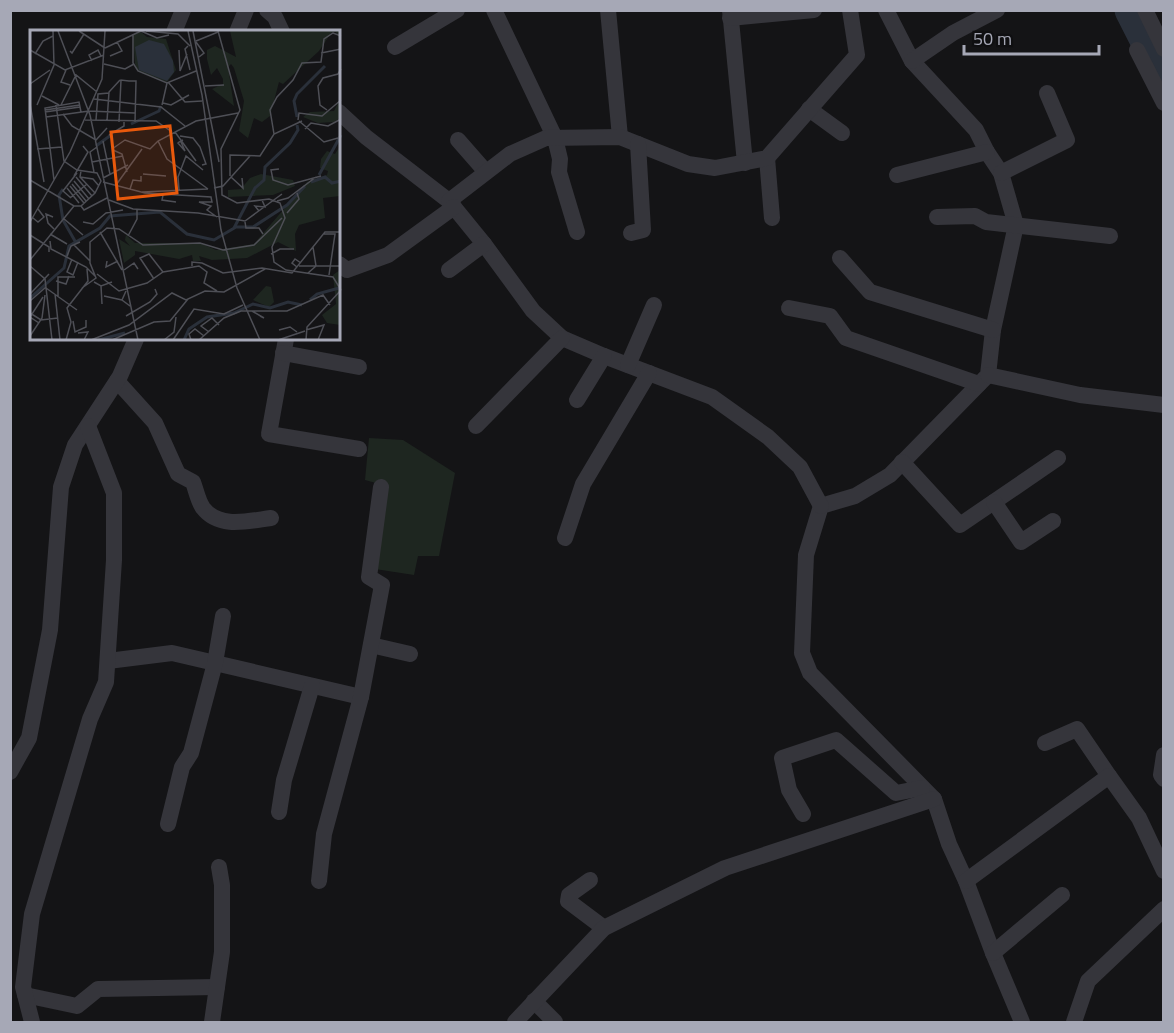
<svg xmlns="http://www.w3.org/2000/svg" width="1174" height="1033" font-family="'Titillium Web',sans-serif">
<style>
.green{fill:#1e2620}
.lines{fill:none;stroke-linecap:round;stroke-linejoin:round}
.river{stroke:#2a303a;stroke-width:33}
.minor{stroke:#35353b;stroke-width:16}
.inset-river{fill:none;stroke:#2a303a;stroke-width:3}
.inset-road{fill:none;stroke:#4e4f56;stroke-width:1.5}
.view{fill:#e8590c;fill-opacity:0.15;stroke:#e8590c;stroke-width:3}
.inset-edge{fill:none;stroke:#a6a8b6;stroke-width:3}
</style>
<rect width="100%" height="100%" fill="#141416"/>
<!-- green -->
<polygon class="green" points="369,438 403,440 455,473 439,556 418,556 414,575 375,569 387,486 365,480"/>
<g class="lines">
<!-- river -->
<polyline class="river" points="1131,10 1164,75"/>
<!-- minor -->
<g class="minor">
<polyline points="267,10 275,17 282,32"/>
<polyline points="494,10 555,138 560,159 559,172 577,232"/>
<polyline points="608,10 620,137"/>
<polyline points="730,10 745,163"/>
<polyline points="886,10 912,61 976,130 987,152 1001,173 1016,225 993,330 988,375 890,475 855,496 821,506 806,555 802,653 810,673 934,799 949,844 966,881 993,953 1022,1022"/>
<polyline points="1145,10 1164,49"/>
<polyline points="730,18 814,10"/>
<polyline points="174,32 183,10"/>
<polyline points="237,32 246,10"/>
<polyline points="395,47 457,10"/>
<polyline points="1137,50 1164,103"/>
<polyline points="912,61 953,33 997,10"/>
<polyline points="809,109 842,133"/>
<polyline points="339,112 366,137 449,201 484,244 533,311 562,338 604,356 712,397 768,437 800,467 821,506"/>
<polyline points="458,140 486,172"/>
<polyline points="767,158 772,218"/>
<polyline points="1001,173 1067,140 1047,93"/>
<polyline points="897,175 987,152"/>
<polyline points="449,201 510,154 546,138 620,137 688,164 715,168 767,158 857,55 850,10"/>
<polyline points="937,217 975,216 986,222 1110,236"/>
<polyline points="631,233 643,230 638,144"/>
<polyline points="840,258 870,292 993,330"/>
<polyline points="339,264 347,270 388,255 454,207"/>
<polyline points="449,270 484,244"/>
<polyline points="789,308 830,316 846,338 979,384"/>
<polyline points="286,339 269,434 359,449"/>
<polyline points="283,353 359,367"/>
<polyline points="628,365 654,305"/>
<polyline points="988,375 1080,395 1164,405"/>
<path d="M117 381 155 423 178 474 193 482C196 490 198 501 203 508 219 529 248 521 271 518"/>
<polyline points="577,400 604,356"/>
<polyline points="476,426 562,338"/>
<polyline points="902,462 960,525 1058,458"/>
<polyline points="994,502 1021,542 1053,521"/>
<polyline points="565,538 583,484 649,373"/>
<polyline points="371,645 410,654"/>
<polyline points="108,661 172,653 361,697"/>
<polyline points="1045,743 1077,729 1109,776"/>
<polyline points="1164,755 1161,775 1164,779"/>
<polyline points="10,772 29,738 50,630 61,487 75,445 120,376 136,339"/>
<polyline points="279,812 284,780 312,686"/>
<polyline points="803,814 789,790 782,758 836,740 896,793 922,788"/>
<polyline points="168,824 182,767 191,753 215,663 223,616"/>
<polyline points="590,880 569,895 568,901 604,928"/>
<polyline points="319,881 324,834 361,697 382,585 369,577 381,487"/>
<polyline points="966,881 1109,776 1139,818 1164,871"/>
<polyline points="993,953 1062,895"/>
<polyline points="25,995 77,1006 98,989 217,987"/>
<polyline points="534,1001 555,1022"/>
<polyline points="32,1022 23,987 32,914 90,719 106,682 114,560 114,493 88,426"/>
<polyline points="212,1022 222,952 222,885 219,867"/>
<polyline points="515,1022 604,928 725,868 934,799"/>
<polyline points="1074,1022 1088,981 1164,909"/>
</g>
</g>
<!-- overview -->
<g transform="translate(30 30)">
<rect width="310" height="310" fill="#141416"/>
<path d="M200 1H310V10L306 2 301 3 289 21 253 54 249 52 240 86 232 92 224 88 218 108 209 101 214 71 204 38 201 34 198 37 204 76 182 59 193 54V49L187 38 181 45 177 29V20L185 16 206 27ZM111 2 117 7 136 9 146 40 137 52 108 41 105 34 103 5ZM310 69V88L304 92 288 93 273 87 280 82 304 81ZM310 116V166L293 168 295 188 269 195 265 204 266 221 248 212 217 228 182 230 169 226 171 231H163L162 225 149 229 105 221V225L94 233 89 209 100 216 95 210 96 205 105 213H170L186 220 224 214 277 152 297 145 298 141 290 138 291 129 297 121 305 124ZM231 144 263 150 265 156 243 165 198 167V160L211 159 220 148ZM310 240V295L297 293 292 285 306 274 303 245ZM236 256 241 257 244 272 239 277 223 270Z" fill="#1e2620"/>
<path d="M119 10 134 14 143 31 144 42 137 51 109 40 105 17Z" fill="#2a303a"/>
<path class="inset-river" d="M267 87 264 71 267 64 295 36M101 94 129 81 131 76M66 116 81 105M289 145 311 105M281 152 295 147 302 153 311 151M33 159 29 165 33 190 45 211M204 198 225 158 234 150 235 137 260 113 268 100 267 95M0 268 34 238 39 216 70 198 80 186 130 182 157 204 184 210 206 197H223L257 175 275 156M280 270 287 264 309 258M68 310 95 303M154 310 159 299 177 287 204 283 223 274 240 278 258 272 272 275"/>
<path class="inset-road" d="M28 1 60 85 108 310M49 1 75 18M111 1 127 8 139 5M116 1 148 4 160 16M158 1 172 65 191 200 207 258 230 310M163 1 189 132M188 1 210 80 191 119 192 165 207 173 239 169 250 173 255 188 242 217 244 232 256 240 303 247 311 260M103 4V33L108 41 137 53 166 41M166 11 188 2M166 12 174 23 169 27M158 16 155 19 160 40M75 18 111 1M0 20 35 40 74 25M149 20 150 41 157 24M40 21 42 23 54 4M291 23 311 19M5 24 13 11 23 6M80 26 92 21 87 12M62 31 59 25 68 20 71 26M74 34 95 39 104 34M36 40 31 52 40 55M138 52 155 72 172 71M0 54 20 40M175 56 194 55M12 66 29 75M64 69 131 77 155 96M133 73 141 75 159 65M0 74 14 152M7 75 24 35 23 1M31 75 46 45 67 62M132 75 137 53M15 80 50 75M297 80 290 75 288 56 293 48 308 44 311 39M15 82 50 77M33 84 42 96 66 110 77 98M16 87 59 81 105 83M55 90 126 91 142 102M66 90 68 64 79 63M268 90 269 83 292 86 311 70M77 91 79 62 90 50M269 91 294 112 308 108M89 92 91 50 99 51H106L105 92M275 99 281 93 298 96 311 89M145 102 166 131M244 104 240 80 247 67 263 50 272 33 291 32 294 9 303 3 311 6M79 105 94 96V92M150 106 163 108 170 117 176 134 172 135M73 111 80 144M128 111 137 129 178 159M151 112 155 121 148 113 149 112 153 110M7 119 32 117M82 119 95 110 120 119 128 111 166 91 208 83M83 120 92 124 97 142M62 132 93 126M249 139 241 140 243 150 258 155 291 146M51 141 50 147 65 163M64 142 60 122 67 117M113 144 136 146M44 146 58 122 53 116M200 146V125L230 126 244 104 272 91M46 147 62 166M50 147 63 149 69 156M201 147 213 158 212 148M73 148 98 135M0 150 44 176H51L65 163 71 151 67 143 47 140 34 131 26 75M24 150 15 78 49 72 51 82M44 151 59 169M73 152 115 163 181 167 182 172H169L181 176 177 180 187 187M42 154 56 171M86 155 112 119M40 156 54 173M37 158 49 173M184 158 193 156 220 126M100 159 103 150 111 151V146M149 160 148 147 156 126 173 140M112 162 178 159M133 165 132 170 146 172M40 168 57 154M41 168 33 161 47 143M79 170 103 179 168 183 215 191 252 164M247 171 258 168 286 147M51 176 54 180 77 168M229 181 225 176 235 177 232 170M257 183 269 169 267 163M23 187 16 184 18 193 24 199M3 188 8 192 14 187 8 179M33 188 53 205M0 192 40 122 72 49 75 1M53 192 63 194 76 183 93 180M215 192 216 198H229L233 204M70 202 92 240M20 204 37 214M294 204H305L299 245M0 205 19 217V222M98 206 107 189V180M20 211 21 219 56 237 65 246M44 215 60 231M241 224 250 219H264M37 226 41 216 50 212M42 229 37 242 43 245 48 232M0 230 44 176M77 231 76 237 88 231M0 236 15 249 22 310M162 236V232L172 233 193 243 232 238 262 243 295 202H311M269 236H311M267 237 262 233 265 229 271 233M94 240 104 233 108 239M278 243 286 236 283 217M67 244 89 261 117 253 133 242 169 236 177 242 174 253 187 261M124 249 110 228 119 224 133 242M26 251 36 254 39 246M64 252 71 256 82 252M71 256 72 274M16 258 47 280M52 258 66 248 60 233V212L77 198 89 199 113 215 170 213 193 220 224 215 252 188M96 261 92 270 100 276M0 264 19 244M25 264 30 310M74 266 92 270M28 267V247H45M0 271 16 257M222 281 234 288 230 286M0 283 11 290 28 288M96 286 120 272 127 264 125 259M43 291 45 302 56 297V290M9 293 0 287 13 267M249 300 260 297 267 302M276 300 294 295 288 310M179 302 171 296 182 288 189 295M48 303 58 302 54 310M0 306 12 288 15 265M36 310 41 292 37 278 58 251 57 239M61 310 99 295 142 263 156 270 175 261 194 262 235 239M82 310 124 292 140 291 158 269M134 310 144 302 146 287M143 310 164 279 194 284 213 275M161 310 159 304 165 299 174 306M169 310 194 288 211 281H257L293 265 300 275M248 310 275 301M276 310 277 297 311 260"/>
<path class="view" d="M140 96 147 163 88 169 81 102Z"/>
<rect width="310" height="310" class="inset-edge"/>
</g>
<!-- border -->
<rect width="1174" height="1033" fill="none" stroke="#a6a8b6" stroke-width="24"/>
<!-- scale -->
<path d="M964 45v9h135v-9" fill="none" stroke="#a6a8b6" stroke-width="3"/>
<text x="973" y="45" font-size="18" fill="#a6a8b6" stroke="#0f0f11" stroke-width="4.5" paint-order="stroke">50 m</text>
</svg>
